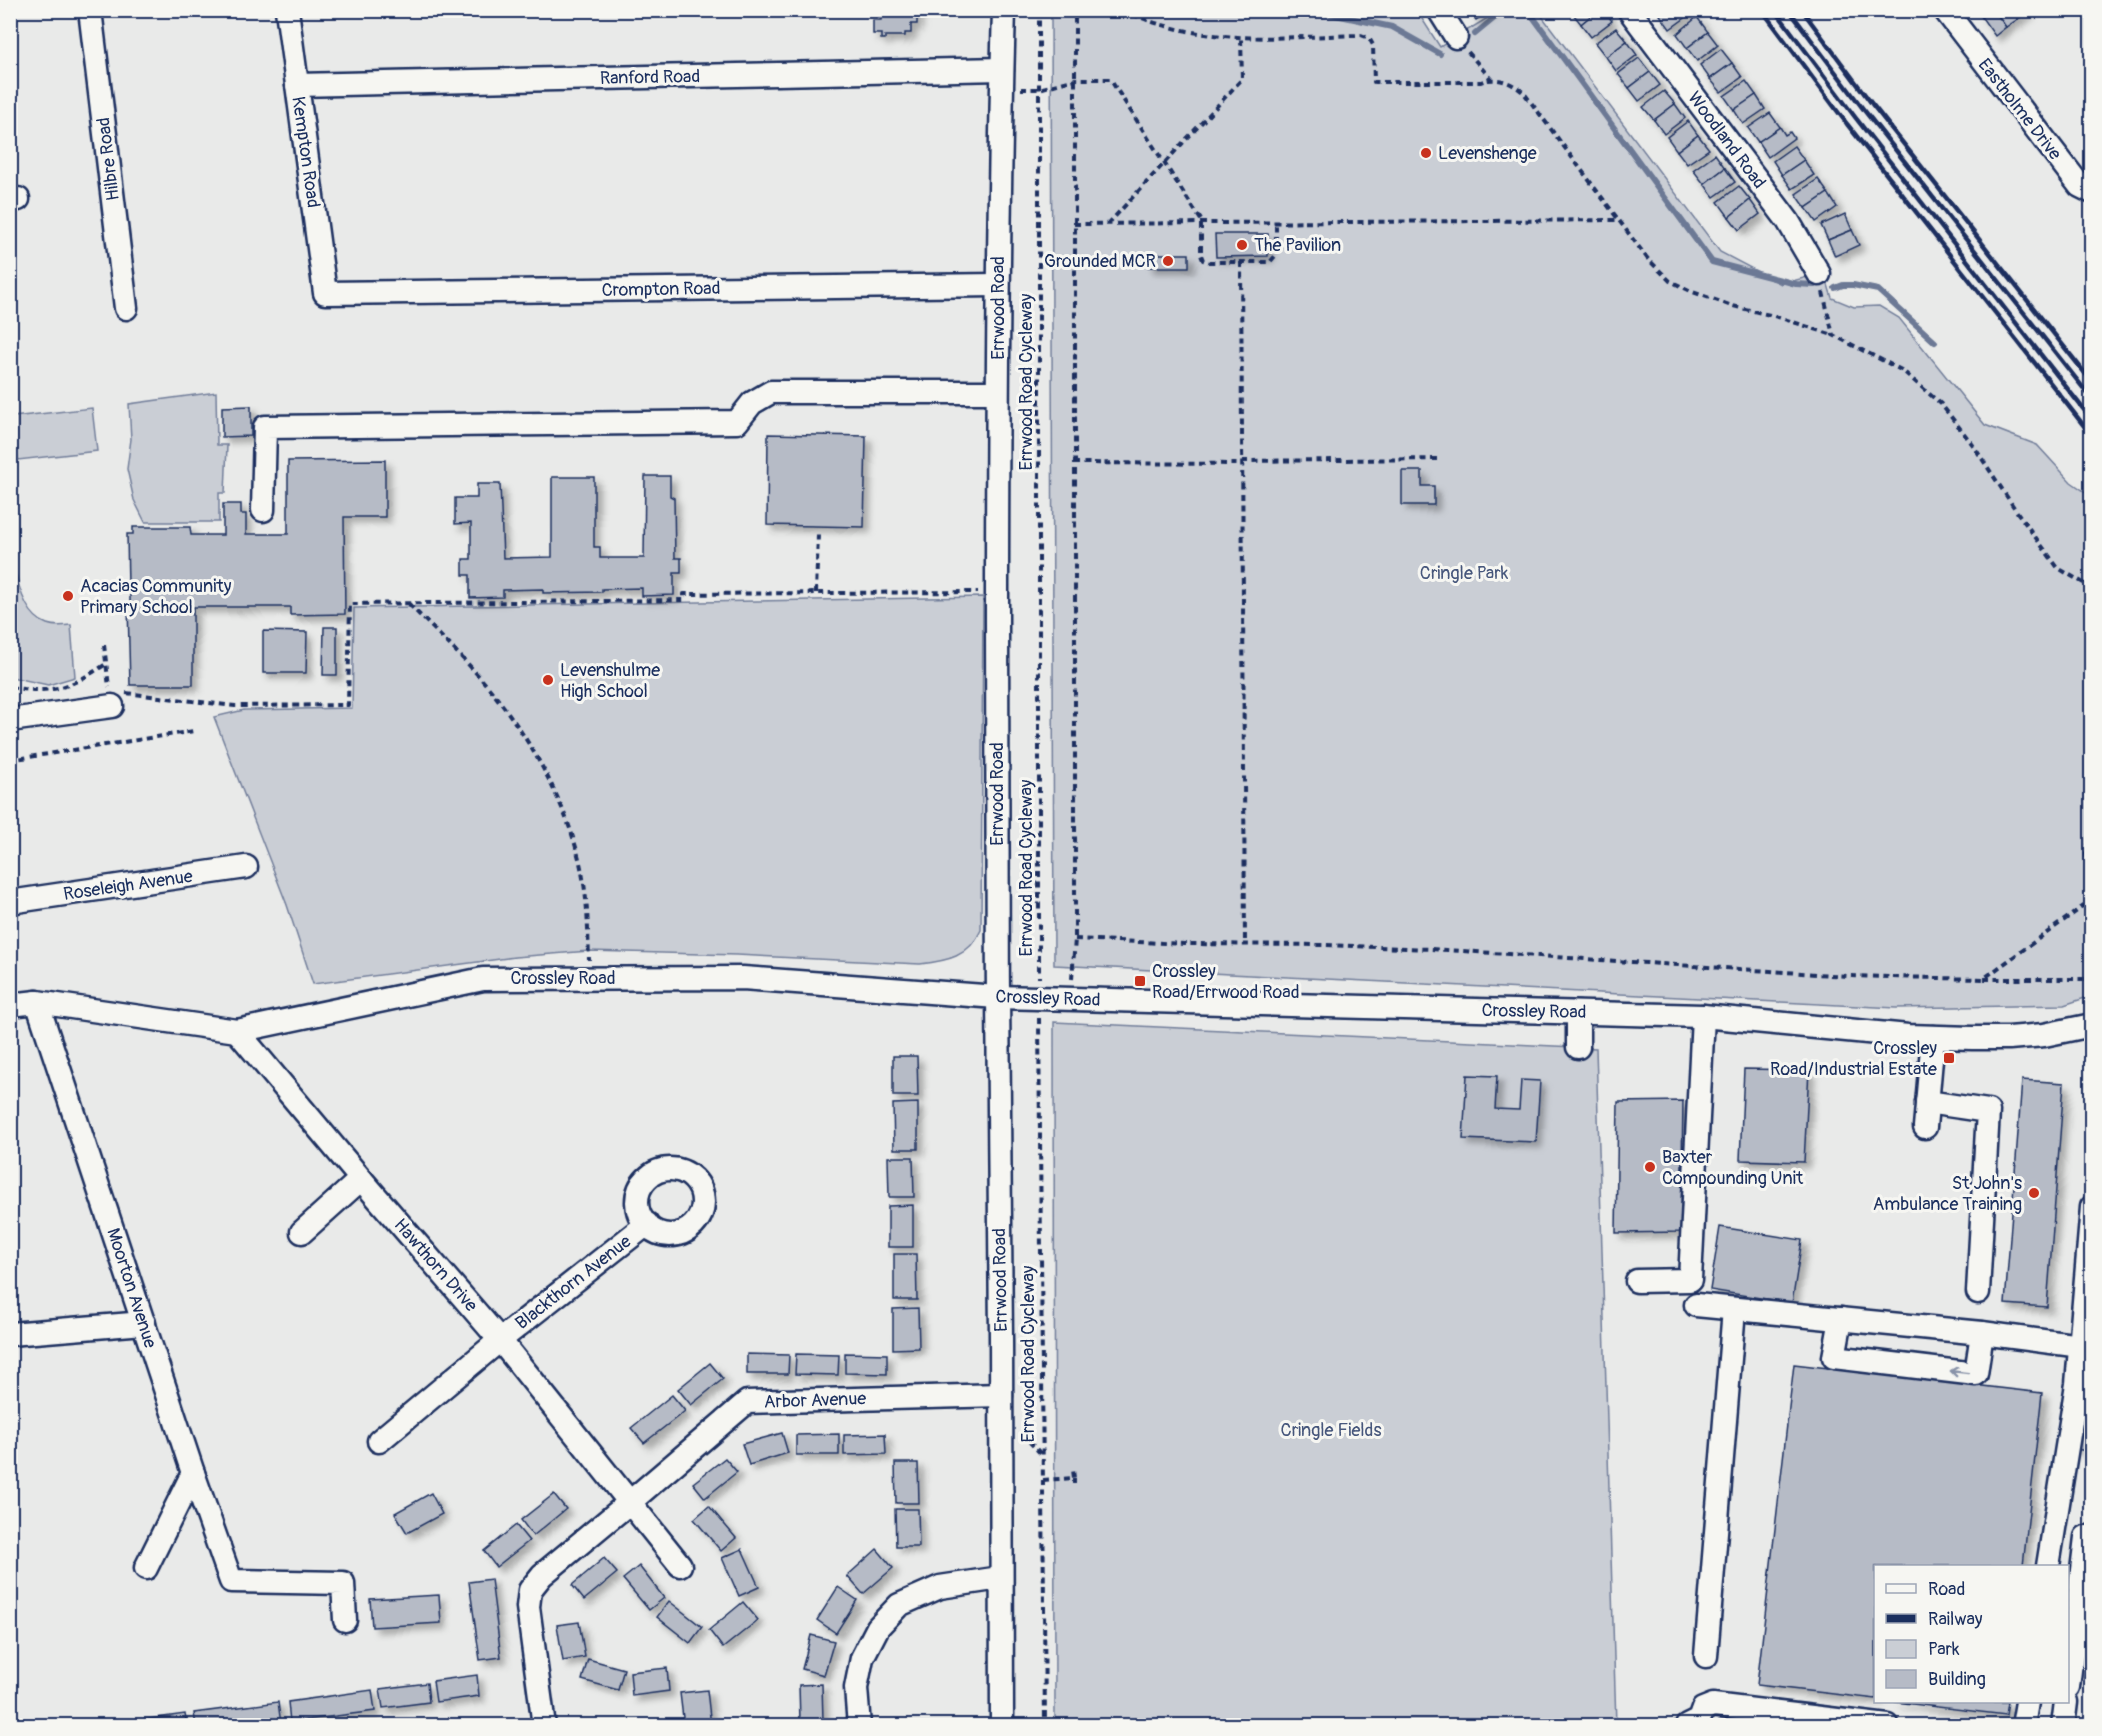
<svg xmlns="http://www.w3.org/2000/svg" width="2102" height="1736" font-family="Pangolin,sans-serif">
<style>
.green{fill:#caced5;stroke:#727e9a;stroke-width:1.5}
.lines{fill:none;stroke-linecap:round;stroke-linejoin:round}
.stream{stroke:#6c7995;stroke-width:6}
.building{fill:#b6bbc6;stroke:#1b2f5e;stroke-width:1.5;filter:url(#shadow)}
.minor-casing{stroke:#1b2f5e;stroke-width:27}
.path{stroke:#1b2f5e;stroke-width:4;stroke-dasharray:6 4.5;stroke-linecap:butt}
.minor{stroke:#f6f6f2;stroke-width:22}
.rail{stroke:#1b2f5e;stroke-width:4.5}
.oneway{stroke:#8892a8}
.poi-dot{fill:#c8321e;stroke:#f6f6f2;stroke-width:2}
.labels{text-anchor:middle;stroke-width:6;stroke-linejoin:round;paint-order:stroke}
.street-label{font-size:18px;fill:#1b2f5e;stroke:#f6f6f2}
.poi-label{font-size:18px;fill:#1b2f5e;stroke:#f6f6f2;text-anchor:start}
.park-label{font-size:18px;fill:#47577c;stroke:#f6f6f2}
</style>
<defs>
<filter id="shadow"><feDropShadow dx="5.5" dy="5.5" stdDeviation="3" flood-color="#0004"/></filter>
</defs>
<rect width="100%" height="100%" fill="#e9eae9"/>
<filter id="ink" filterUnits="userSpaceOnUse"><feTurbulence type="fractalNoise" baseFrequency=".0167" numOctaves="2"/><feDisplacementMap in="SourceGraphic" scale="12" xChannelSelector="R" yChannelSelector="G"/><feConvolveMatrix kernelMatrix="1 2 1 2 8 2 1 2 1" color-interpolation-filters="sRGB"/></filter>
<g filter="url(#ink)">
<!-- green -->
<g class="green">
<polygon points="1051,11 1417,11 1440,47 1499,11 1538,11 1720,252 1781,284 1819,274 1826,278 1832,298 1854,307 1879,306 1899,318 1985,425 2037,445 2071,482 2091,496 2091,996 2064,1005 1896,1008 1054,965"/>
<polygon points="216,392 217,445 227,445 225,493 219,493 219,522 145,522 134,500 127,469 131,439 129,404"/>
<polygon points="92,408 97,451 18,460 13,417"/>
<path d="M11 562H14C17 582 25 616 47 624 55 627 63 626 71 625L75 677 48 685 11 677Z"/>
<path d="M983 597 981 930C969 957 947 961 920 964L737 955 589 951 515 957 313 984 287 905 214 717 244 710 352 708 354 608Z"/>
<polygon points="1054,1022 1596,1048 1616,1725 1055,1725"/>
</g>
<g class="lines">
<!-- stream -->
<g class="stream">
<polyline points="1312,10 1392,27 1440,54"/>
<polyline points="1528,10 1712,262 1796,284 1814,285"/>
<polyline points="1475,34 1504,10"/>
<polyline points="1835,288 1843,285 1853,285 1878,290 1935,342"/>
</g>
</g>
<!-- building -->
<g class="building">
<polygon points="871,10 917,10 917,24 911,24 911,33 905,33 905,36 885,36 885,39 881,39 881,34 873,34 873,20 881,20 881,13 871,13"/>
<polygon points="1470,10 1492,10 1476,20"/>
<polygon points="1570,10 1598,10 1581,24"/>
<polygon points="1598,10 1604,10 1612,21 1591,37 1581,24"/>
<polygon points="1667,10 1690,10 1692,13 1670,29 1660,15"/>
<polygon points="1986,10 1994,10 2006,27 1995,36 1980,15"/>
<polygon points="1994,10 2011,10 2018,19 2006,27"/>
<polygon points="2011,10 2028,10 2029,11 2018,19"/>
<polygon points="1697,17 1708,32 1687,48 1677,34"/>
<polygon points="1616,28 1627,41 1606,57 1595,43"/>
<polygon points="1708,32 1718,45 1697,61 1687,48"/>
<polygon points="1627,41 1637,55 1616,71 1606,57"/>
<polygon points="1721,49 1732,63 1710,79 1700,65"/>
<polygon points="1639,58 1650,72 1629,88 1618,74"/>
<polygon points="1732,63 1742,77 1721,92 1710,79"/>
<polygon points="1650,72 1660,85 1639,101 1629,88"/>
<polygon points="1746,81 1756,95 1734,110 1724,96"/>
<polygon points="1664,91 1675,104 1654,120 1643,107"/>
<polygon points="1756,95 1765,109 1743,124 1734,110"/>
<polygon points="1675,104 1685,118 1664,134 1654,120"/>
<polygon points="1770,113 1780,127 1758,142 1748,128"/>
<polygon points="1688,121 1698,135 1677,151 1667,137"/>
<polygon points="1780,127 1785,135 1790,132 1794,138 1768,157 1758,142"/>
<polygon points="1698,135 1709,149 1687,164 1677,151"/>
<polygon points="1794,146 1804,160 1782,175 1773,161"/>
<polygon points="1715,154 1725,168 1704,184 1693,170"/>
<polygon points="1804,160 1814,175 1792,189 1782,175"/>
<polygon points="1725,168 1735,182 1714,197 1704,184"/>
<polygon points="1818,179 1828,193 1806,208 1796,194"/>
<polygon points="1739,186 1750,200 1729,217 1718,202"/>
<polygon points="1828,193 1837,207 1816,222 1806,208"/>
<polygon points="1750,200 1760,214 1739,230 1729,217"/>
<polygon points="1845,214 1852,230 1828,240 1821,225"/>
<polygon points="1852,230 1859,245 1835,256 1828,240"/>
<polygon points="1215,234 1268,234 1268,256 1216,257"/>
<rect x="1148" y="254" width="41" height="13"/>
<polygon points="251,406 251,436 222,437 222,407"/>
<polygon points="768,434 866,436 864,527 767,525"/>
<polygon points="385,460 385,517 344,517 345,614 290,615 290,607 193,607 193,685 130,685 128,605 130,605 130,586 128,586 127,534 133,534 133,527 190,527 191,535 223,535 223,504 241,504 241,514 246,514 246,534 288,534 288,461"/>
<polygon points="1402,471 1422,471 1422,486 1434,486 1434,505 1402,505"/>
<polygon points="645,476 670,476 670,496 674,498 675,558 681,558 681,573 674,573 674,595 642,596 642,588 602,589 602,592 543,593 543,589 503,590 503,597 470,598 470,575 463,575 463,559 471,559 471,523 455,524 455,498 477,498 477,484 500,484 503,558 552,557 552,477 594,477 594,547 600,547 600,558 644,558"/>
<polygon points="324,627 337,627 337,675 323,675"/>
<polygon points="263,631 307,632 306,673 263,673"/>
<polygon points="893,1056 917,1056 918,1096 893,1096"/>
<polygon points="1744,1069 1809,1070 1804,1162 1740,1160"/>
<polygon points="1467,1075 1497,1076 1495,1109 1519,1110 1521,1080 1540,1081 1536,1142 1463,1139"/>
<polygon points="2022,1080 2064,1083 2047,1307 2005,1304"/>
<polygon points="1683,1101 1681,1232 1616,1233 1618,1102"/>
<polygon points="918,1103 918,1149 894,1149 893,1104"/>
<polygon points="888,1157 913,1157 914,1197 889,1197"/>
<polygon points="913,1205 913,1247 888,1247 888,1206"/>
<polygon points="1720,1227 1802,1240 1792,1303 1710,1290"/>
<polygon points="894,1254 916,1254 917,1300 894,1300"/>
<polygon points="918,1308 919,1348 893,1349 893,1309"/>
<polygon points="845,1353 887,1354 887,1374 845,1373"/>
<polygon points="747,1354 789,1355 788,1374 747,1374"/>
<polygon points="796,1354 839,1355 838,1375 795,1374"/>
<polygon points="710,1363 723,1379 691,1405 678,1389"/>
<polygon points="1794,1364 2042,1393 2023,1566 1876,1566 1876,1699 1757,1685"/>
<polygon points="672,1395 685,1411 644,1443 631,1428"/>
<polygon points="2078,1426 2091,1427 2088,1451 2075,1449"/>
<polygon points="782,1433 788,1453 749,1465 742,1444"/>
<polygon points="839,1434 839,1455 796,1455 796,1435"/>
<polygon points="885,1434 886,1454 844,1455 844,1435"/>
<polygon points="725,1458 737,1472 705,1498 693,1483"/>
<polygon points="895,1463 918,1463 919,1503 896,1503"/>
<polygon points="431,1493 442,1514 407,1533 395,1513"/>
<polygon points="554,1494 566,1509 533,1536 521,1520"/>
<polygon points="709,1506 736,1538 721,1551 694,1519"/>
<polygon points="895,1509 918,1509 919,1547 896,1547"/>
<polygon points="516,1525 529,1541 496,1567 484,1551"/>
<polygon points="742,1549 759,1587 739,1596 722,1558"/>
<polygon points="877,1549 893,1568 863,1594 847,1576"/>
<polygon points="604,1558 617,1573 584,1600 572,1585"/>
<polygon points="639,1566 664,1598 649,1610 623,1579"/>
<polygon points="491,1579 501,1657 480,1660 469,1582"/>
<polygon points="838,1587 857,1600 836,1633 817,1620"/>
<polygon points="439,1595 441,1623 372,1627 370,1599"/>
<polygon points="669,1601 702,1627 690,1643 657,1617"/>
<polygon points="743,1602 758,1620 723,1648 709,1630"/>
<polygon points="579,1622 585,1657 563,1661 557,1625"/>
<polygon points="811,1635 834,1641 824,1675 802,1669"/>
<polygon points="588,1659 624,1669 618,1690 582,1680"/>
<polygon points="667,1668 669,1691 632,1696 630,1672"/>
<polygon points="477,1675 479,1696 436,1702 433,1681"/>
<polygon points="427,1683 429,1702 383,1708 380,1689"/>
<polygon points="822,1684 823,1720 800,1721 799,1685"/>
<polygon points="372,1690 375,1711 290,1722 288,1702"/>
<polygon points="707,1690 711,1726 684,1726 680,1693"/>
<polygon points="278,1702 281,1724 268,1726 196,1726 194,1713"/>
<polygon points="1895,1702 2008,1702 2006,1715"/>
<polygon points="185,1714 187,1726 143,1726 142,1720"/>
</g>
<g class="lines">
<defs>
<g id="minor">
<polyline points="90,10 126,308"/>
<polyline points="287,10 325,293 997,285"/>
<polyline points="1439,10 1456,37"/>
<polyline points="1629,10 1788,221 1819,274"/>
<polyline points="1945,10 2080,186 2092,192"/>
<polyline points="297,85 1002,69"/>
<polyline points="10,200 18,199"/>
<polyline points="263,510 265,427 737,422 752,403 771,392 997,392"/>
<polyline points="10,720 112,706"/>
<polyline points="10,902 246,867"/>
<polyline points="37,1002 193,1473 146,1568"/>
<polyline points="10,1005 37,1002 237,1031 483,979 743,978 997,997 1703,1016 1908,1036 1972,1038 2009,1038 2044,1035 2092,1025"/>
<polyline points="1578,1013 1578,1047"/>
<polyline points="237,1031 361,1179 500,1340 680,1565"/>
<polyline points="1927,1102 1988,1111 1978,1292"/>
<polyline points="1925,1127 1933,1037"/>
<circle cx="670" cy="1202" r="33"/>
<polyline points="302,1232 361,1179"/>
<polyline points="1637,1281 1690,1280 1703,1016"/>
<polyline points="1696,1305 1982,1333 2081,1346"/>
<polyline points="1841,1319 1834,1357 1976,1374 1982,1333"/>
<polyline points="10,1334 144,1323"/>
<polyline points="379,1441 500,1340 647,1224"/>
<polyline points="193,1473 231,1581 343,1583 345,1620"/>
<polyline points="2048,1566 2077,1384 2092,1207"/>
<polyline points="1706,1656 1734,1309"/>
<polyline points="2068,1687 2086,1537"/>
<polyline points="544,1726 528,1607 530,1590 542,1575 630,1502 747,1402 1001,1395"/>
<polyline points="859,1726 856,1688 862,1658 878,1627 899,1605 940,1587 1000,1578"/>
<path d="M1002 1726C1001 1596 1002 1467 1001 1338 998 1099 997 861 997 622 997 418 998 214 1004 10"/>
<polyline points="1687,1726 1699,1720 1703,1709 1713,1705 1888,1726"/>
<polyline points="2023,1726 2027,1702"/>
<polyline points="2063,1726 2066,1702"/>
</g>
</defs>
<!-- minor casing -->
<use href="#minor" class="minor-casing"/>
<!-- path -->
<g class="path">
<polyline points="1039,10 1039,978"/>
<path d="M1123 10C1201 47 1278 37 1361 35L1369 38 1373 45 1374 82H1481C1496 76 1512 82 1524 93L1647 258 1670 281 1693 292 1729 305 1778 317 1833 335"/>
<polyline points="1468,52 1491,79"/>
<polyline points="1021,89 1039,89 1076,79 1110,79 1203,223"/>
<polyline points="1074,224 1619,220"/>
<polyline points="1108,224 1242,79 1241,38"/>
<polyline points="1201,224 1201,255 1203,260 1209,262 1270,262 1276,255 1276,222"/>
<polyline points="1241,262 1245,946"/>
<polyline points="1823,292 1833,335 1903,371 1941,404 1973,445 2017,512 2058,568 2092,588"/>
<polyline points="1242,461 1439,459"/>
<polyline points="1073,463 1242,464"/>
<polyline points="816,593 818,534"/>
<path d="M409 604C431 627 455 649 476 673 524 726 571 806 583 878 588 905 588 932 589 960"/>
<polyline points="104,645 109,687"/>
<path d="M10 687C53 695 71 687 106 664"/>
<polyline points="126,693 235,706 348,705 350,604 684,600 684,594 978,592"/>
<polyline points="10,760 194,731"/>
<polyline points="2092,832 2086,854 2092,892"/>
<polyline points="1075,939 1184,944 1325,945 1431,949 1847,976 1983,979 2092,900"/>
<polyline points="1072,979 1075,939 1075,10"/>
<polyline points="1984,979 2092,979"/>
<polyline points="1039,1018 1045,1726"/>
<polyline points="1022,1434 1042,1455"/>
<polyline points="1074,1478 1074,1486"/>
<polyline points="1043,1480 1074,1478 1073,1470"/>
</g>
<!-- minor -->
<use href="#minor" class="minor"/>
<!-- rail -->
<g class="rail">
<polyline points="1762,10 1847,124 2092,436"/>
<polyline points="1775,10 1855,117 2092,420"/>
<polyline points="1789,10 1864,110 2092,399"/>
<polyline points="1802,10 1872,104 2092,382"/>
</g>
</g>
<!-- one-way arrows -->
<defs><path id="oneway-shaft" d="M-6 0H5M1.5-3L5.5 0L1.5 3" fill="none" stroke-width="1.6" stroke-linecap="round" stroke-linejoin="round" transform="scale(1.5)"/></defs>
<use class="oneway" href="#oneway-shaft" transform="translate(1959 1372) rotate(-173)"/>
</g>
<!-- markers -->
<g class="poi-dot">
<circle cx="1426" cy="153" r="6"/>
<circle cx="1242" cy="245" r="6"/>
<circle cx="1168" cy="261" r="6"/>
<circle cx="68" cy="596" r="6"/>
<circle cx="548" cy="680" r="6"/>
<rect x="1134" y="975" width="12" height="12" rx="3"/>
<rect x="1943" y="1052" width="12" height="12" rx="3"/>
<circle cx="1650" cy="1167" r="6"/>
<circle cx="2034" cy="1193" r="6"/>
</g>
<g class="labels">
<!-- street labels -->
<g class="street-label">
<text transform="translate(650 77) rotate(-1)" y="6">Ranford Road</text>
<text transform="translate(2020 109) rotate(52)" y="6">Eastholme Drive</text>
<text transform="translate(1727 140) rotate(53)" y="6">Woodland Road</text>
<text transform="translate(306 152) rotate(82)" y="6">Kempton Road</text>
<text transform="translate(108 159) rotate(-97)" y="6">Hilbre Road</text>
<text transform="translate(661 289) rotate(-1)" y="6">Crompton Road</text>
<text transform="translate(998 308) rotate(-90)" y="6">Errwood Road</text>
<text transform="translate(1026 382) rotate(-90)" y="6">Errwood Road Cycleway</text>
<text transform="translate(997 794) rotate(-90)" y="6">Errwood Road</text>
<text transform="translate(1026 868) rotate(-90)" y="6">Errwood Road Cycleway</text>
<text transform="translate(128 885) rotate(-8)" y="6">Roseleigh Avenue</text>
<text x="563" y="984">Crossley Road</text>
<text transform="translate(1048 998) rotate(2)" y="6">Crossley Road</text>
<text transform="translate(1534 1011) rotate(1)" y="6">Crossley Road</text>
<text transform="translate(436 1265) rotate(49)" y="6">Hawthorn Drive</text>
<text transform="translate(1000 1280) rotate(-91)" y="6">Errwood Road</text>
<text transform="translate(573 1282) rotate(-38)" y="6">Blackthorn Avenue</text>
<text transform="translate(132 1288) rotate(72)" y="6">Moorton Avenue</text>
<text transform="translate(1028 1354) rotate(-90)" y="6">Errwood Road Cycleway</text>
<text transform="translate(815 1400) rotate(-2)" y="6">Arbor Avenue</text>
</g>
<!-- poi labels -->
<g class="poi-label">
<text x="1438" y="159">Levenshenge</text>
<text x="1254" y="251">The Pavilion</text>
<text x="1156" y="267" text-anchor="end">Grounded MCR</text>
<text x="80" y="592">Acacias Community<tspan x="80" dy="21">Primary School</tspan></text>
<text x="560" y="676">Levenshulme<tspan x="560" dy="21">High School</tspan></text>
<text x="1152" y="977">Crossley<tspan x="1152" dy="21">Road/Errwood Road</tspan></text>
<text x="1937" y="1054" text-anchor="end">Crossley<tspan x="1937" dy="21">Road/Industrial Estate</tspan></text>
<text x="1662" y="1163">Baxter<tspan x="1662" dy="21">Compounding Unit</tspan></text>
<text x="2022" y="1189" text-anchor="end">St John's<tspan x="2022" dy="21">Ambulance Training</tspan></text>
</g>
<!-- park labels -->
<g class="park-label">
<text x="1464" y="579">Cringle Park</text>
<text x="1331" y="1436">Cringle Fields</text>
</g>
</g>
<!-- margin -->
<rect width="2102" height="1736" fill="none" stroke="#f6f6f2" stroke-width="36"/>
<rect x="18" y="18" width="2066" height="1700" fill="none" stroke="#1b2f5e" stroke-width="2" filter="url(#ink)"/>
<!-- legend -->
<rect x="1874" y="1565" width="195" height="138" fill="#f6f6f2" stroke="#9ea6b7" stroke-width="1.5"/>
<rect x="1886" y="1584" width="30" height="9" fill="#f6f6f2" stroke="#9ea6b7" stroke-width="1.5"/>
<text x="1928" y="1595" font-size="18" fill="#1b2f5e">Road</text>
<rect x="1886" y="1614" width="30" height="9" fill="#1b2f5e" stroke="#9ea6b7" stroke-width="1.5"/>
<text x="1928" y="1625" font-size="18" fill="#1b2f5e">Railway</text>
<rect x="1886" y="1640" width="30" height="18" fill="#caced5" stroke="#9ea6b7" stroke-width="1.5"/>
<text x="1928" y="1655" font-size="18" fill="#1b2f5e">Park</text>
<rect x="1886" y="1670" width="30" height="18" fill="#b6bbc6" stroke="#9ea6b7" stroke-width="1.5"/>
<text x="1928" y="1685" font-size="18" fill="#1b2f5e">Building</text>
</svg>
